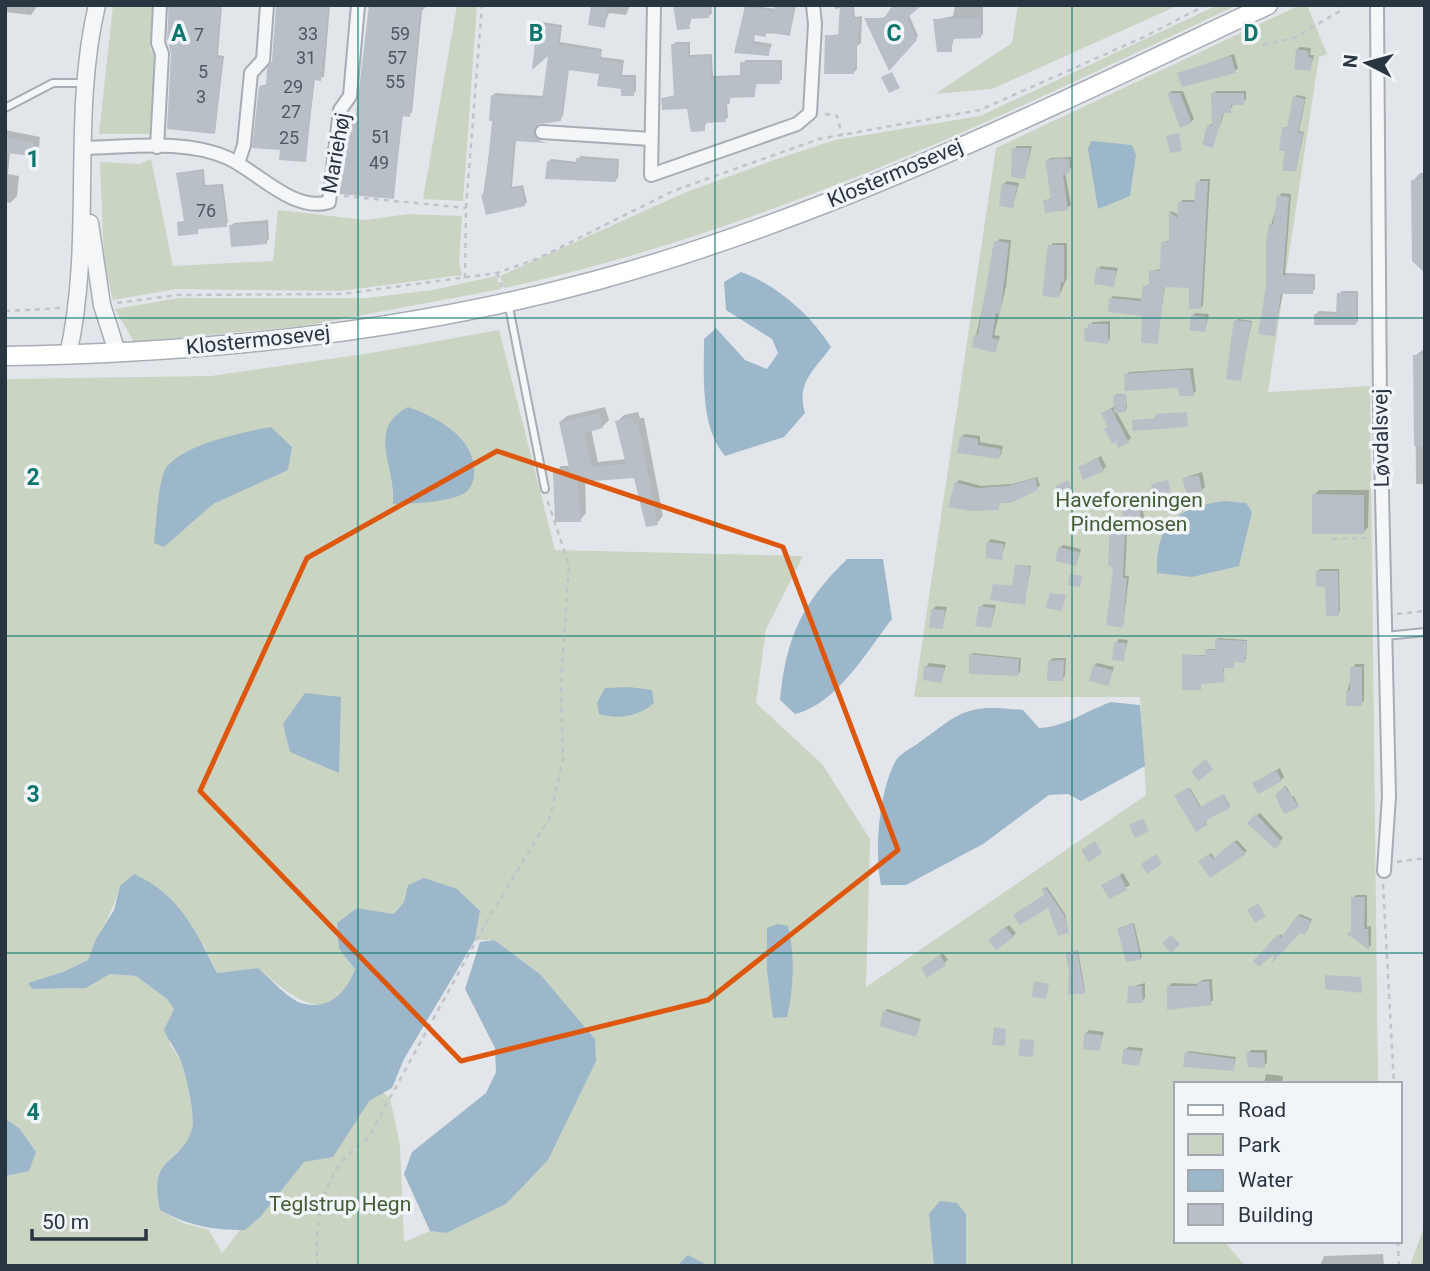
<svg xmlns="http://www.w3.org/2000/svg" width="1430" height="1271" font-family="Roboto,sans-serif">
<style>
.green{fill:#c9d4c3;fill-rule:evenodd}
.water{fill:#9db7ca}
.shadow{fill:#0003}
.building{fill:#b9bfc7}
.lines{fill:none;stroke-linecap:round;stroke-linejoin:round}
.service-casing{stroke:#a7adb4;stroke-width:10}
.minor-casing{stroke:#a7adb4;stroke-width:16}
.tertiary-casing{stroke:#a7adb4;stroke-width:19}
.secondary-casing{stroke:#a7adb4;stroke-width:21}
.path{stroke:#c0c4c9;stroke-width:2.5;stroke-dasharray:5 5;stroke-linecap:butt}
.service{stroke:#f5f6f8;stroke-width:6}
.minor{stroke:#f5f6f8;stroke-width:12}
.tertiary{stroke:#f5f6f8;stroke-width:16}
.secondary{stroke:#fff;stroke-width:18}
.marked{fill:none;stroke:#de570f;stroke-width:5;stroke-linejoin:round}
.grid{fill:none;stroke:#0f766e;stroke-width:2;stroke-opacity:0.55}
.labels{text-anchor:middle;stroke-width:7;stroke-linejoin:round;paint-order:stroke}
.number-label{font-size:18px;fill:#4e5863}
.street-label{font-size:21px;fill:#2a3542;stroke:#f2f5f8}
.park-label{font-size:21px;fill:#425e37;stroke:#f2f5f8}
.grid-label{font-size:23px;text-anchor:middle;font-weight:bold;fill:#0f766e;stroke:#f2f5f8;stroke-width:7;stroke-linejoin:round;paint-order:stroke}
</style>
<rect width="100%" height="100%" fill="#e2e6ea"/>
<!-- green -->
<g class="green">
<polygon points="113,5 153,5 150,49 155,56 150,134 99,134"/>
<polygon points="457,5 477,5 463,201 423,199"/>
<polygon points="1018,5 1179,5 992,89 935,94 1012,43"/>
<path d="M1218 5H1237C999 118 763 232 504 288L500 276 684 193 774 160 835 140 980 116Z"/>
<path d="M1300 5H1307L1327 54 1319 57 1268 392 1370 386 1378 1084H1176V1241H1224L1245 1266H5V379L211 376 371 353 499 330 555 550 803 556 766 629 756 703 822 764 870 839 866 987 1146 795 1140 697H914L996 148ZM408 885 480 911 475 940H494L540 974 595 1039 446 1233 430 1231 404 1242 400 1145 390 1098 360 1076 222 1253 209 1230 183 1223 160 1210C146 1152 182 1167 193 1128 195 1119 186 1073 182 1063 179 1056 173 1050 170 1044L174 1009 167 999 136 976 110 974 86 988 32 989 29 983 63 972 88 960C98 934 113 913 120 886L204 946 217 973 258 968C292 997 331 1033 355 969L339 949 357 908 394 914 404 902Z"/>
<polygon points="151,159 173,266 273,261 278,210 366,220 408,214 462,216 459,261 462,275 340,291 176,289 113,300 104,262 100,162 139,164"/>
<polygon points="496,276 501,289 304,326 134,342 115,309 178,298 367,298 433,290"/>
<polygon points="1425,1224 1425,1266 1410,1266"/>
</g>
<!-- water -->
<g class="water">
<polygon points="1091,141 1132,145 1136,155 1130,196 1098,209 1088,149"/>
<path d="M741 272C777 285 810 314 831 347 814 371 796 382 805 413L784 437 725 456C700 427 704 376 704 339L716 328 745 360 767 369 778 353 772 339 726 310 724 282Z"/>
<path d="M408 407C439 418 478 439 474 477 473 483 469 491 463 494 448 502 410 504 393 504 397 466 365 430 408 407Z"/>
<path d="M271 427 292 447 288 470 213 504 164 547 154 543C156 527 158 480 166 468 183 444 244 432 271 427Z"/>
<path d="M1225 501 1246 503 1252 512 1239 566 1192 577 1157 573C1155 523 1178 507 1225 501Z"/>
<path d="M847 559H883L892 619C867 651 837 704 795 714L780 700C786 637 802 603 847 559Z"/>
<path d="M629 687 652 690 654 703C639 716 619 720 599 714L597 703 605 688Z"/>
<polygon points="305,693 341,697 339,773 290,752 283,724"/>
<path d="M1111 702 1140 705 1145 766 1081 801 1068 794 1049 795 983 844 906 885H881C874 851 879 793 895 762 899 754 912 748 920 742 963 710 967 704 1023 710L1039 728C1066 727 1085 711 1111 702Z"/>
<path d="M134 874C179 894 196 931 217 973L258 968C270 978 287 998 301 1003 329 1011 346 993 355 969L339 949 337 923 357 908 394 914 404 902 408 885 424 878 457 889 480 911 475 940 404 1059 392 1088 369 1101 333 1157 304 1162 261 1216 245 1230C212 1230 189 1226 160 1210 147 1153 180 1168 192 1129 196 1119 186 1075 182 1064 178 1052 169 1042 164 1030L174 1009 167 999 136 976 110 974 86 988 32 989 28 983 63 972 88 960 96 939 114 910 120 886Z"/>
<path d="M778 924 788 926C795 955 794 988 787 1017L773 1018 767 970V928Z"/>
<polygon points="494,940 540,974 595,1039 596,1061 548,1160 506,1204 446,1233 430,1231 404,1174 412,1152 486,1093 496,1072 495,1048 465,989 480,942"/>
<polygon points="5,1119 19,1128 36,1152 29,1171 5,1176"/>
<polygon points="940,1201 957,1203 966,1214 966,1266 934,1266 929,1214"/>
<polygon points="688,1255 709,1266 677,1266"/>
</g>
<!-- shadow -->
<g class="shadow">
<polygon points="5,5 38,5 31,15 5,12"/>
<polygon points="168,5 222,5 218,55 224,56 215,132 172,54"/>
<polygon points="330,5 324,77 315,79 305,160 282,149 260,86 268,84 273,61 277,6"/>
<polygon points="371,5 427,5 422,11 412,113 403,115 393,197 349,123 357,121"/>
<polygon points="591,5 630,5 626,15 609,13 604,26"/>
<polygon points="676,5 711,5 712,13 709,16 692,17 689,27"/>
<polygon points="749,5 776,9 776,5 796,5 790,34 755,33 754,41 772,44 768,54 737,51"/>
<polygon points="835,5 854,5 855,17 862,16 861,43 857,46 857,69 854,72 827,36 840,34 841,8 835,9"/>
<polygon points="955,5 983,5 983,34 980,37 954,37 951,50 935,20 953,16"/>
<polygon points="909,15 918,36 890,68 866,19"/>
<polygon points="542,22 562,25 560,42 602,49 601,57 624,60 622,75 636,75 636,91 633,94 601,73 569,69 563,116 554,122 537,124 537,134 547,140 516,139 512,187 523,185 527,202 525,204 483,196 494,119 493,95 496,93 544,96 550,51 539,24"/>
<polygon points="676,42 690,42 690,55 712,54 713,76 742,75 745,60 782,60 782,79 779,82 757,82 754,95 732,96 727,102 728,118 707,121 704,129 689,107 663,98 675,95 673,45"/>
<polygon points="1300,47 1311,48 1310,55 1314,55 1310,69 1297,50"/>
<polygon points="1234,54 1238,68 1235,71 1179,74"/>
<polygon points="1172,91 1183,91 1194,119 1191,122 1169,93"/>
<polygon points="1216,91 1246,91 1246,100 1234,103 1230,111 1225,111 1212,146 1208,126 1213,123 1213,94"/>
<polygon points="1296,95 1306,97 1299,131 1304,132 1296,169 1287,150 1284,128 1289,126"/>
<polygon points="5,130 40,137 39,147 32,154 10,152 8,174 19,176 17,196 10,203 5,202"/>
<polygon points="1017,146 1032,146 1024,178 1014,149"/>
<polygon points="580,156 619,159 618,178 615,180 549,161 551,159 578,162"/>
<polygon points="1071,157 1072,167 1065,172 1071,205 1067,208 1045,201 1053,197 1047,161 1050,158"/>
<polygon points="204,169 205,185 223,184 228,223 199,227 197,232 179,223 185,220 177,173"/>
<polygon points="1420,173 1425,173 1425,316 1423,270 1413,181"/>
<polygon points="1200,179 1210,179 1203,305 1201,308 1191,286 1165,285 1157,342 1144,314 1111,299 1113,296 1143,299 1144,287 1151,284 1151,271 1162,269 1163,242 1171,240 1171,211 1179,215 1182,200 1196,200"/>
<polygon points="1007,181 1019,183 1013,206 1004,184"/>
<polygon points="1281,193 1291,194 1285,273 1315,274 1315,289 1312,292 1283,292 1274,335 1267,287 1271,225"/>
<polygon points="268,220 269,239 266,242 231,226 234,223"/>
<polygon points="999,239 1011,240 1006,287 994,335 1000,336 995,351 976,335"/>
<polygon points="1053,243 1067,243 1067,278 1059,296 1050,246"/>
<polygon points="1101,266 1118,268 1113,285 1098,269"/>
<polygon points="1342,291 1358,291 1358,321 1355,324 1316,314 1319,311 1338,312 1338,294"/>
<polygon points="1195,313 1209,314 1205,330 1192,316"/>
<polygon points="1238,319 1252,321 1240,379 1236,321"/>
<polygon points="1110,321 1110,339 1107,342 1086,329 1093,322"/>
<polygon points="1425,348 1425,484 1416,484 1415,356"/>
<polygon points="1193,368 1196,391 1193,394 1178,386 1126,375 1129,372"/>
<polygon points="1116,394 1126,394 1127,409 1116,411 1131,438 1128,441 1106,429 1109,426 1103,413 1115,406"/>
<polygon points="605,407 609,420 602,427 591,429 598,462 626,459 617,422 624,415 638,412 640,418 644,418 663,516 657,523 635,476 585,480 586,513 580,520 554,473 561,466 571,466 560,422 567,416"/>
<polygon points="965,434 980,436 980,442 1003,446 1001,454 998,458 961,437"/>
<polygon points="1101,456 1106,466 1103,470 1080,467"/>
<polygon points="1202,472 1205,487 1202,490 1184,478"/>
<polygon points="1037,477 1040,485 1037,488 1001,501 998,508 957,483 959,480 981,486 1012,484"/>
<polygon points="1319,490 1369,490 1368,527 1363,533 1314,495"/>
<polygon points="1141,497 1146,530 1127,533 1125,576 1129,576 1123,626 1114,571 1112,523 1115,520 1125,522 1123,502 1125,499"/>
<polygon points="991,539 1006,542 1001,558 988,542"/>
<polygon points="1063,545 1081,549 1076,564 1059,548"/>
<polygon points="1016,565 1031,566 1024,603 994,585 1013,586"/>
<polygon points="1320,569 1339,569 1340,611 1338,614 1317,572"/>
<polygon points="984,604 996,605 991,626 981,607"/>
<polygon points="936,606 947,607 942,627 933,609"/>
<polygon points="1217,638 1247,640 1246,660 1234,660 1233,666 1224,667 1224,680 1201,683 1200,688 1184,655 1206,655 1208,649 1217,649"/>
<polygon points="1119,639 1128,640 1123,659 1116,643"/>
<polygon points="973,653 1021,658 1020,672 1018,674 971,655"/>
<polygon points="1053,658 1066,658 1065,676 1062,679 1050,661"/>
<polygon points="929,663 946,665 941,681 926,667"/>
<polygon points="1097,663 1114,667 1108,684 1094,666"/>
<polygon points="1355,664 1364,664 1364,701 1361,704 1347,692"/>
<polygon points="1280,768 1284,777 1281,780 1255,783"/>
<polygon points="1286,786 1292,797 1294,796 1298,805 1277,796"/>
<polygon points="1190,788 1201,807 1224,795 1230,806 1205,819 1207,823 1197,830 1176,796"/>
<polygon points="1260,813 1283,838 1275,846 1250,823"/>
<polygon points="1237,840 1247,851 1211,875 1203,860 1211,853 1215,859"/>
<polygon points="1123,873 1130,885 1110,897 1103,885"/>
<polygon points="1047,887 1065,914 1068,931 1046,895 1044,889"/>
<polygon points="1356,895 1367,895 1367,927 1371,926 1371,945 1369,947 1353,931 1353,898"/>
<polygon points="1300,914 1312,919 1307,931 1300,931 1276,950 1255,961 1281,934 1283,938"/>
<polygon points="1134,923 1142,957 1140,959 1119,928"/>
<polygon points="1009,925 1016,933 1013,936 994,937"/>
<polygon points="1078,950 1085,991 1084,992 1071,971 1067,953"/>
<polygon points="943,953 948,960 928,975 926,965"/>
<polygon points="1212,979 1213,1000 1210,1003 1169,986 1172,983 1198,984 1202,980"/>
<polygon points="1145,983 1145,998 1142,1001 1130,987"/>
<polygon points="887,1009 921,1019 917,1033 915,1035 885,1011"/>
<polygon points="1089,1030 1104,1032 1099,1049 1086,1033"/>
<polygon points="1128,1047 1143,1048 1139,1064 1125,1050"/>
<polygon points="1251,1050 1267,1050 1267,1063 1264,1066 1248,1053"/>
<polygon points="1189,1051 1236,1057 1234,1067 1232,1069 1186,1053"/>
<polygon points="1266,1074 1283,1076 1282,1084 1264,1084"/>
<polygon points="1383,1254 1384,1266 1320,1266 1324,1256"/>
</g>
<!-- building -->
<g class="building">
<polygon points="169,5 221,5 216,57 222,58 215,134 167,129 171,54 167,38"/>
<polygon points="276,5 329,5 321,81 314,80 306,162 279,160 280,150 252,148 259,86 266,86 267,68 272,61"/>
<polygon points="369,5 421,5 410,117 402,116 394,199 339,194 347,123 355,123"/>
<polygon points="591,5 608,5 605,28 588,25"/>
<polygon points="673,5 709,5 709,18 689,19 690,29 677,30"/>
<polygon points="775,5 794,7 790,36 766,32 766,37 754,35 752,44 770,47 769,56 734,53 745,6 774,11"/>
<polygon points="840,5 852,5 853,19 860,18 854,74 824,74 825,35 838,36"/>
<polygon points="893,5 922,5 907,18 917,40 889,71 864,18 884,18"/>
<polygon points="980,18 981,38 952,39 952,52 937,52 933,19"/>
<polygon points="537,24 560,27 558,45 601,51 599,59 622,63 620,77 634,77 634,96 621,96 621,89 597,86 599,74 568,70 561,121 539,124 533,131 537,139 546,143 514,141 510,189 521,186 525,206 486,215 481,195 485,194 492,121 489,121 491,95 542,99 548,56 532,70"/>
<polygon points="671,44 687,44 688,57 710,56 711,78 740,77 740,62 780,62 780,84 755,84 755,97 730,98 730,104 725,104 726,122 705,123 705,131 691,132 687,109 662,110 661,98 674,97"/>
<polygon points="1296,49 1308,51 1308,57 1312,58 1311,71 1294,69"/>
<polygon points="1231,56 1236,73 1182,87 1177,73"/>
<polygon points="892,72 900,88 889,93 881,77"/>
<polygon points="1167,93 1180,93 1192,123 1180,128"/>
<polygon points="1211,93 1244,93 1244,105 1231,105 1231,113 1223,113 1213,148 1202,145 1207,125 1212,126"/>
<polygon points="1293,96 1305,99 1298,132 1303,133 1296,171 1282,171 1285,151 1279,151 1282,127 1287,128"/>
<polygon points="1179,133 1182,151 1170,153 1166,136"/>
<polygon points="5,137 34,143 33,156 5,153"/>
<polygon points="1012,148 1030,148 1025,179 1011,177"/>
<polygon points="576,158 617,161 616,182 545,179 547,161 576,164"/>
<polygon points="1061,158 1069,159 1070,172 1063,175 1068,210 1045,213 1043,200 1051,199 1045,160"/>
<polygon points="202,171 203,187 221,186 227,227 198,229 198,234 178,236 177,222 184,221 176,173"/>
<polygon points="1411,180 1425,180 1425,273 1412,261"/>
<polygon points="1196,181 1208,181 1201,309 1189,309 1189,288 1164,287 1158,344 1141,343 1142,316 1108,312 1109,298 1141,301 1143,286 1149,286 1149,270 1160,271 1161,242 1169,242 1169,211 1177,218 1178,202 1194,202"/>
<polygon points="1002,183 1017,186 1013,208 999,206"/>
<polygon points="1277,195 1289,197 1283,275 1313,277 1313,294 1281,294 1275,336 1258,334 1266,286 1266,241 1269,224 1273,225"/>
<polygon points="266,223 267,244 231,247 229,225"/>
<polygon points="994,241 1009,243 1000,314 996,313 992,338 998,339 996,353 972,347 974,335 978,335"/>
<polygon points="1048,245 1064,245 1064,282 1061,282 1059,298 1042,296"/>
<polygon points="1096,268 1116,271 1114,287 1094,284"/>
<polygon points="1337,293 1356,293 1356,325 1314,325 1314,314 1336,314"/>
<polygon points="1191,315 1207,317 1205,332 1189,330"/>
<polygon points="1234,320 1251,322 1241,381 1226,379"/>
<polygon points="1088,324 1108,324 1108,344 1085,341 1084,328 1088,328"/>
<polygon points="1413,355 1425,355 1425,446 1414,446"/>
<polygon points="1178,370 1190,370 1194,396 1180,396 1177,388 1125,391 1124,374"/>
<polygon points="1126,394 1126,412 1114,413 1113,395"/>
<polygon points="1111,408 1129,443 1118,448 1116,442 1112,444 1104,429 1108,427 1101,413"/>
<polygon points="1187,412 1188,427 1133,431 1132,420 1155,418 1155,414"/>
<polygon points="599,413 603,428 584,433 592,467 626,464 615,421 632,417 634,424 638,423 658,525 646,527 634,478 578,482 581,522 555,522 553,472 570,472 559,422"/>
<polygon points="960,436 978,439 978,445 1001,449 999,459 957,453"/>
<polygon points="1098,458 1104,471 1083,480 1078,467"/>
<polygon points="1199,475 1202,491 1187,495 1182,478"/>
<polygon points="1035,478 1038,490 1010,503 999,503 999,510 972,511 948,507 955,482 978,488 1008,486"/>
<polygon points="1068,480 1073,493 1061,499 1055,486"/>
<polygon points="1168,480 1171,491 1154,496 1151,484"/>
<polygon points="1312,494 1364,495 1364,534 1312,534"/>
<polygon points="1138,499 1144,534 1125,534 1123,578 1127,578 1123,628 1106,625 1113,571 1111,566 1108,566 1110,522 1124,524 1121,501"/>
<polygon points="986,542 1004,544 1002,560 986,558"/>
<polygon points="1058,547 1079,552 1076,566 1055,561"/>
<polygon points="1015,564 1030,567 1025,605 990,600 993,584 1012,586"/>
<polygon points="1316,571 1338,571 1339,616 1326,616 1325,587 1316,587"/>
<polygon points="1070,574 1082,576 1080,587 1068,585"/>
<polygon points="1050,593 1066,595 1062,611 1045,608"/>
<polygon points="979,606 994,608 991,628 975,626"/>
<polygon points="931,609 945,610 943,629 929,628"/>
<polygon points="1215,639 1247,641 1245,663 1234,662 1234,668 1223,668 1225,682 1201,684 1201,690 1182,690 1182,654 1205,656 1205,649 1215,650"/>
<polygon points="1114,642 1126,643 1124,661 1112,660"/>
<polygon points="969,654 1019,659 1018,676 969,674"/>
<polygon points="1064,660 1063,681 1047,681 1048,661"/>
<polygon points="1093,665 1112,670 1109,686 1089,681"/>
<polygon points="924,666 944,668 942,683 923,680"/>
<polygon points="1350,667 1362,667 1362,706 1346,706 1346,691 1350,691"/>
<polygon points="1206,759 1213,770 1198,781 1191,771"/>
<polygon points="1276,770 1282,781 1258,794 1252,783"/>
<polygon points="1284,786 1299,807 1284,814 1275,795"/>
<polygon points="1188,787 1200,807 1223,794 1230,808 1205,821 1207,825 1196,832 1174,796"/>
<polygon points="1256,814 1282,842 1275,849 1247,823"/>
<polygon points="1143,818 1149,831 1135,838 1129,825"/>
<polygon points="1095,841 1102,853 1089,862 1081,850"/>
<polygon points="1234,841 1246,854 1210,878 1198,861 1209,854 1213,859"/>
<polygon points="1156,854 1162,864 1147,874 1141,864"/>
<polygon points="1120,875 1127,890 1109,899 1101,885"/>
<polygon points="1045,887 1064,915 1069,933 1058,936 1048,908 1020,925 1013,915 1044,895 1042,889"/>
<polygon points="1351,897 1365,897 1364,929 1368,929 1369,950 1347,934 1351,931"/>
<polygon points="1258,903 1266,916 1255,923 1247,910"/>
<polygon points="1297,915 1311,921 1305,935 1300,933 1272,963 1274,954 1259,967 1253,961 1278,934 1281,938"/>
<polygon points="1133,924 1141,960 1126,962 1117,928"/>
<polygon points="1005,927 1014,937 996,950 988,940"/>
<polygon points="1171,935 1180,944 1171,953 1162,943"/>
<polygon points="1077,950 1085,994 1068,994 1069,971 1065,953"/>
<polygon points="940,955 946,965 927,978 921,968"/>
<polygon points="1325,975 1361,977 1362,993 1325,989"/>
<polygon points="1034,981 1049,984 1046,999 1032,997"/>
<polygon points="1209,981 1211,1005 1167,1010 1167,986 1197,986 1197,982"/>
<polygon points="1128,986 1142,986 1143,1003 1127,1003"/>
<polygon points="883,1010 920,1022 916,1037 880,1026"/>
<polygon points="994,1027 1006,1029 1005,1046 992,1045"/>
<polygon points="1084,1033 1102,1035 1100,1051 1083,1049"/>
<polygon points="1020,1039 1034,1040 1033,1057 1018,1056"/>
<polygon points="1123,1049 1141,1051 1139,1066 1122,1064"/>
<polygon points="1185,1052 1235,1059 1233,1071 1183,1067"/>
<polygon points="1246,1052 1264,1053 1265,1068 1248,1067"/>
</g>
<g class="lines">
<defs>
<g id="service">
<polyline points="5,108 53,83 85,83"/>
<polyline points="508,302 545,489"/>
<polyline points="1385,636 1425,632"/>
</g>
<g id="minor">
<polyline points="654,5 651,175 797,124 810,113 815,24 813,5"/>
<polyline points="1377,5 1380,408 1389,796 1384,871"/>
<polyline points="542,132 651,139"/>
<polyline points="157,147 162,54 158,43 160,5"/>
<path d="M84 148C131 147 186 139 228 158 258 172 294 213 329 202L340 110 350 96 358 5"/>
<polyline points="238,163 244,145 251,73 263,60 267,5"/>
</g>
<g id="tertiary">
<polyline points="90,223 102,305 117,352"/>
<path d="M68 355C94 241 70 118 97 5"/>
</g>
<path id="secondary" d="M5 356C204 353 405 333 598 280 831 216 1050 107 1268 5"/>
</defs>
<!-- service casing -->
<use href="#service" class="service-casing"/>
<!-- minor casing -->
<use href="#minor" class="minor-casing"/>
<!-- tertiary casing -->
<use href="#tertiary" class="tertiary-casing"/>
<!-- secondary casing -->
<use href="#secondary" class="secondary-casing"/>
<!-- path -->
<g class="path">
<polyline points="1263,45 1294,38 1340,11 1344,5"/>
<polyline points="825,114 837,116 842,135"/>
<polyline points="344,196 466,208"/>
<polyline points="497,273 502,287"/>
<polyline points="465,278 466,208 482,5"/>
<polyline points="117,303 177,295 342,294 497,273 539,258 673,191 819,139 980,110 1144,37 1206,5"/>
<polyline points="5,311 62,308"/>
<polyline points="1332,539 1369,538"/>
<polyline points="1397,614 1425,611"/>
<polyline points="1397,862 1425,858"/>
<polyline points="1383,884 1394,1084"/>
<polyline points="1398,1241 1399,1266"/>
<path d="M318 1266C313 1236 321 1189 340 1164 347 1154 359 1146 368 1138L488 919 550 817 563 759 561 682 569 565 547 499"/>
</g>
<!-- service -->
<use href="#service" class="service"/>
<!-- minor -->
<use href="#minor" class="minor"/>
<!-- tertiary -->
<use href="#tertiary" class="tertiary"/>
<!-- secondary -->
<use href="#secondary" class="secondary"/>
</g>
<!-- marked area -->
<path class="marked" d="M497 451 783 547 898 850 708 1000 461 1061 200 791 307 558Z"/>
<!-- grid -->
<path class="grid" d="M358 5V1266M715 5V1266M1072 5V1266M5 318H1425M5 636H1425M5 953H1425"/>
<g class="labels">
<!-- number labels -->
<g class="number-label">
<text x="308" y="40">33</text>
<text x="400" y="40">59</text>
<text x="199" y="41">7</text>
<text x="306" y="64">31</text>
<text x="397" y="64">57</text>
<text x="203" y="78">5</text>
<text x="395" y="88">55</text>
<text x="293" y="93">29</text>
<text x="201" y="103">3</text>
<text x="291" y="118">27</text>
<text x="381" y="143">51</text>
<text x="289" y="144">25</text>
<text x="379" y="169">49</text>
<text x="206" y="217">76</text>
</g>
<!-- street labels -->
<g class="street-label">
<text transform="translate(336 153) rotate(-80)" y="7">Mariehøj</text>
<text transform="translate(895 173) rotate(-23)" y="7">Klostermosevej</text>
<text transform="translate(258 340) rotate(-6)" y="7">Klostermosevej</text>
<text transform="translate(1381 438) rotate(-91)" y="7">Løvdalsvej</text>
</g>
<!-- park labels -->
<g class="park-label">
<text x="1129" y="507">Haveforeningen<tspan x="1129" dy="24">Pindemosen</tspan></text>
<text x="340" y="1211">Teglstrup Hegn</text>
</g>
</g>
<g class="grid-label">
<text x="179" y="41">A</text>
<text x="536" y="41">B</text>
<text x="894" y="41">C</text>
<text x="1251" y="41">D</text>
<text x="33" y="167">1</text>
<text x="33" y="485">2</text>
<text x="33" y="802">3</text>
<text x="33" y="1120">4</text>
</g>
<!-- border -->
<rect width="1430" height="1271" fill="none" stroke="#2a3542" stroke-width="14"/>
<!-- legend -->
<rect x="1174" y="1082" width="228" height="161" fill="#f2f5f8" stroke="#a2a8af" stroke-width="2"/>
<rect x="1188" y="1105" width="35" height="10" fill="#ffffff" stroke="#a2a8af" stroke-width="2"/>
<text x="1238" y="1117" font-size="21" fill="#2a3542">Road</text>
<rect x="1188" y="1134" width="35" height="21" fill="#c9d4c3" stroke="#a2a8af" stroke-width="2"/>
<text x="1238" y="1152" font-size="21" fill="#2a3542">Park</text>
<rect x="1188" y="1170" width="35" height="21" fill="#9db7ca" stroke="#a2a8af" stroke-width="2"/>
<text x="1238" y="1187" font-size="21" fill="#2a3542">Water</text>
<rect x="1188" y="1204" width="35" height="21" fill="#b9bfc7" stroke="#a2a8af" stroke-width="2"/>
<text x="1238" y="1222" font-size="21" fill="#2a3542">Building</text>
<!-- north arrow -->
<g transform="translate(1367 63) rotate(276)" stroke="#f2f5f8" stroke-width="5" paint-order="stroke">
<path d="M0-5L12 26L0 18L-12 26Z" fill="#2a3542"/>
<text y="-10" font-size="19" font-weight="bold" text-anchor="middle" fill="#2a3542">N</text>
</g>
<!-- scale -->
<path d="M32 1229v10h114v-10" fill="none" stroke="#2a3542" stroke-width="3.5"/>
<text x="42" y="1229" font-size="21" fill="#2a3542" stroke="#f2f5f8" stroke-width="5" paint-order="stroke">50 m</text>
</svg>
